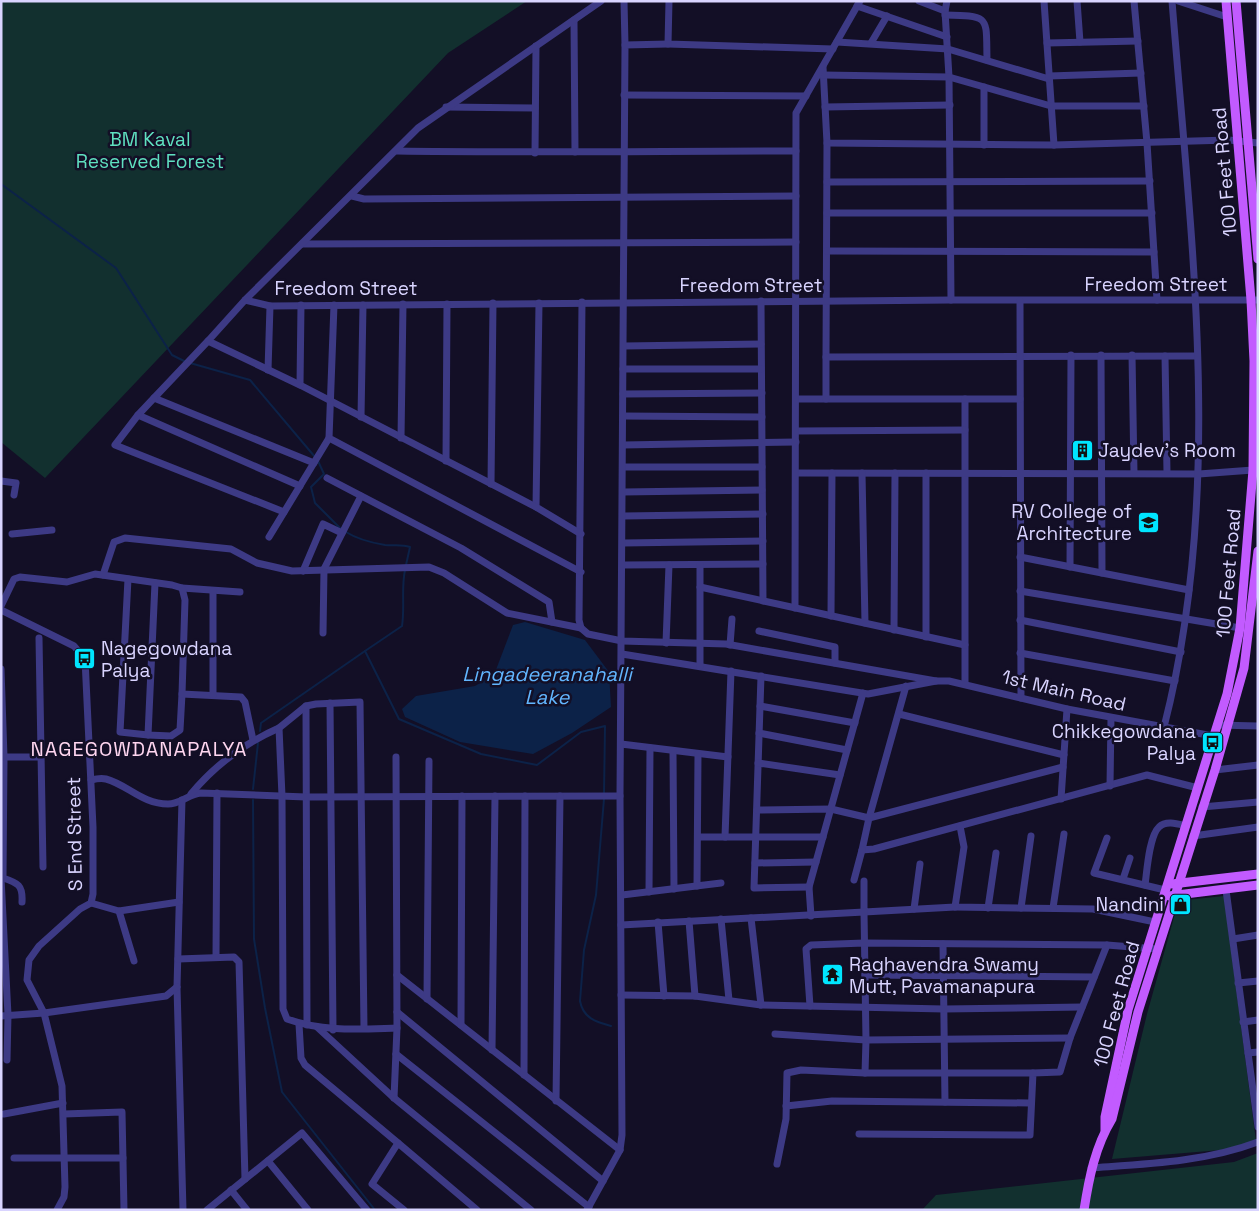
<svg xmlns="http://www.w3.org/2000/svg" width="1259" height="1211" font-family="'Space Grotesk',sans-serif">
<style>
.green{fill:#12302f}
.water{fill:#0c2248}
.lines{fill:none;stroke-linecap:round;stroke-linejoin:round}
.stream{stroke:#0c2248;stroke-width:2}
.minor{stroke:#3d3a85;stroke-width:7}
.major{stroke:#c25bff;stroke-width:9}
.labels{text-anchor:middle;stroke-width:5;stroke-linejoin:round;paint-order:stroke}
.park-label{font-size:19px;fill:#5fe0c0;stroke:#130f26}
.street-label{font-size:19px;fill:#d9d4ff;stroke:#130f26}
.poi-label{font-size:19px;fill:#d9d4ff;stroke:#130f26;text-anchor:start}
.water-label{font-size:20px;font-style:italic;fill:#62b6ff;stroke:#130f26}
.neighbourhood-label{font-size:20px;letter-spacing:1px;fill:#ffd6f0;stroke:#130f26}
</style>
<rect width="100%" height="100%" fill="#130f26"/>
<!-- green -->
<g class="green">
<polygon points="1,1 527,1 448,53 45,478 1,442"/>
<polygon points="1224,896 1256,1141 1233,1149 1112,1159 1147,1014 1176,910 1184,909 1186,900"/>
<polygon points="1258,1153 1258,1210 922,1210 936,1195 1234,1162"/>
</g>
<!-- water -->
<polygon class="water" points="525,622 585,640 609,672 611,707 572,733 533,754 460,742 405,717 402,709 416,696 475,686 494,675 513,625"/>
<g class="lines">
<!-- stream -->
<g class="stream">
<polyline points="1,184 116,268 172,355 186,362"/>
<polyline points="190,363 250,380 315,457"/>
<polyline points="318,461 324,474 311,487 315,503 342,530"/>
<path d="M346 532C357 539 373 543 385 545 394 546 401 544 410 547L406 565"/>
<path d="M405 570C401 589 405 607 402 626L365 651 399 719 481 754 537 765 581 732 605 726 604 794"/>
<polyline points="260,731 261,723 365,651"/>
<polyline points="253,789 258,743"/>
<path d="M604 799 596 895 584 950 580 1001C583 1018 596 1022 611 1026"/>
<polyline points="253,800 254,939 265,1008 282,1092 375,1210"/>
</g>
<!-- minor -->
<g class="minor">
<polyline points="624,1 625,45"/>
<polyline points="669,1 668,44 833,49"/>
<polyline points="919,1 945,11"/>
<polyline points="947,1 945,11 949,77 951,300"/>
<polyline points="1044,1 1054,145"/>
<polyline points="1077,1 1080,42"/>
<polyline points="1134,1 1147,143 1157,300"/>
<polyline points="1178,1 1227,17"/>
<polyline points="857,6 947,37"/>
<path d="M945 15C991 16 986 16 987 60"/>
<polyline points="574,20 575,152"/>
<polyline points="837,42 948,49 1049,79"/>
<polyline points="871,43 887,16"/>
<polyline points="1047,43 1138,41"/>
<polyline points="823,67 827,143 1054,145 1229,140 1258,143"/>
<polyline points="823,75 949,77 1051,106 1144,106"/>
<polyline points="1049,76 1141,73"/>
<polyline points="984,87 984,145"/>
<polyline points="624,95 806,96"/>
<polyline points="446,107 535,108"/>
<polyline points="825,107 950,105"/>
<polyline points="827,143 826,357 1197,356"/>
<path d="M397 151C530 153 663 151 796 151"/>
<polyline points="535,153 536,46"/>
<polyline points="827,182 1150,181"/>
<polyline points="352,196 364,199 796,196"/>
<polyline points="827,213 1152,213"/>
<polyline points="302,244 796,242"/>
<polyline points="827,251 1154,252"/>
<polyline points="245,300 270,306 951,300 1258,300"/>
<polyline points="761,301 763,601"/>
<polyline points="1020,301 1021,698"/>
<polyline points="582,302 579,620 581,628 588,634 622,641 726,644 936,681"/>
<polyline points="539,303 536,507 581,534"/>
<polyline points="301,305 300,385 536,507"/>
<polyline points="334,305 329,438 581,572"/>
<polyline points="208,341 154,398 314,463"/>
<polyline points="624,346 761,344"/>
<polyline points="1101,355 1102,573"/>
<polyline points="1132,355 1134,473"/>
<polyline points="1165,356 1167,473"/>
<polyline points="623,369 761,369"/>
<polyline points="268,370 270,306"/>
<polyline points="300,385 208,341 245,300 418,128 601,1"/>
<polyline points="623,394 762,393"/>
<polyline points="154,398 138,415 300,486"/>
<polyline points="796,399 965,399 965,683"/>
<polyline points="826,399 826,357"/>
<polyline points="965,399 1020,399"/>
<polyline points="138,415 115,445 284,512"/>
<polyline points="623,416 762,417"/>
<polyline points="361,417 363,305"/>
<polyline points="796,431 965,430"/>
<polyline points="401,438 403,304"/>
<polyline points="623,445 796,442"/>
<polyline points="446,461 447,304"/>
<polyline points="623,467 762,467"/>
<polyline points="796,473 1199,474 1253,470"/>
<polyline points="862,473 865,623"/>
<polyline points="926,473 926,637"/>
<polyline points="327,478 461,548 549,602 552,622"/>
<polyline points="1,481 16,483 14,495"/>
<polyline points="491,484 493,303"/>
<polyline points="623,492 762,490"/>
<polyline points="623,516 763,514"/>
<polyline points="12,534 52,530"/>
<polyline points="269,537 329,438"/>
<polyline points="623,543 763,541"/>
<polyline points="1020,557 1189,590"/>
<polyline points="623,565 763,564"/>
<polyline points="1070,567 1071,355"/>
<polyline points="303,571 323,524 342,533"/>
<polyline points="103,575 114,542 125,538 231,549 257,563 292,571 429,567 444,573 507,613 581,628"/>
<polyline points="128,579 120,732 148,735"/>
<polyline points="155,583 148,735 171,736 180,730 182,694"/>
<polyline points="700,587 965,645"/>
<polyline points="182,588 240,592"/>
<polyline points="1020,591 1240,628"/>
<polyline points="1,606 14,579 20,577 67,582 95,574 172,585 182,588 185,600 182,694 241,697 245,702 253,740"/>
<polyline points="795,608 796,113 860,1"/>
<polyline points="1,610 74,646 85,659 93,827 93,894 91,903 80,909 39,946 29,960 27,980 44,1013 62,1086 65,1187 64,1197 57,1210"/>
<polyline points="831,616 832,473"/>
<polyline points="1020,620 1181,652"/>
<polyline points="894,630 895,473"/>
<polyline points="759,631 835,647 835,663"/>
<polyline points="323,633 324,569 361,496"/>
<polyline points="39,638 43,867"/>
<polyline points="666,643 669,565"/>
<polyline points="730,645 732,619"/>
<polyline points="1020,653 1175,681"/>
<polyline points="622,654 868,694 936,681 949,681 1067,709 1224,738"/>
<polyline points="700,666 700,565"/>
<path d="M1 669 4 757 3 878C18 883 23 885 22 902"/>
<polyline points="761,676 754,888 809,887"/>
<polyline points="906,686 869,818 862,850 874,849 1147,775 1198,788"/>
<polyline points="213,695 213,591"/>
<polyline points="330,703 333,1030"/>
<polyline points="306,706 307,1025"/>
<polyline points="760,706 855,723"/>
<polyline points="899,714 1064,755"/>
<polyline points="1217,725 1258,726"/>
<path d="M1164 727C1225 490 1191 241 1172 1"/>
<polyline points="759,733 847,750"/>
<polyline points="621,744 728,757"/>
<polyline points="673,751 674,889"/>
<polyline points="4,757 41,757"/>
<polyline points="758,763 840,775"/>
<polyline points="1215,770 1258,765"/>
<path d="M91 780C95 779 102 778 106 779 128 785 142 804 168 804 180 804 189 794 201 793L306 797 620 796"/>
<polyline points="1110,786 1111,718"/>
<path d="M191 794C215 765 245 743 279 728"/>
<polyline points="1061,799 1067,709"/>
<polyline points="182,800 177,987 183,1210"/>
<polyline points="1202,807 1258,802"/>
<polyline points="757,810 831,809 869,818 1063,767"/>
<polyline points="960,826 964,847 955,907 1093,909 1155,922"/>
<polyline points="1193,836 1258,827"/>
<polyline points="698,837 823,837"/>
<polyline points="725,837 731,671"/>
<polyline points="1107,838 1094,873 1165,890"/>
<polyline points="755,863 816,862"/>
<polyline points="1,878 8,1015 7,1060"/>
<polyline points="1123,879 1130,858"/>
<polyline points="854,880 862,850"/>
<polyline points="864,881 864,912 955,907"/>
<path d="M1145 885C1147 871 1149 836 1159 827 1166 820 1178 824 1186 826"/>
<polyline points="697,886 698,754"/>
<polyline points="1226,890 1258,1127"/>
<polyline points="649,892 650,748"/>
<polyline points="622,895 721,883"/>
<polyline points="91,903 119,911 179,902"/>
<polyline points="988,908 996,853"/>
<polyline points="1021,908 1031,836"/>
<polyline points="1053,908 1064,834"/>
<polyline points="914,909 920,864"/>
<polyline points="119,911 134,961"/>
<polyline points="811,916 809,887 863,693"/>
<polyline points="751,918 761,1005"/>
<polyline points="721,919 729,1000"/>
<polyline points="689,921 695,996"/>
<polyline points="658,922 664,996"/>
<polyline points="621,925 864,912 866,1040 865,1073"/>
<polyline points="1233,939 1258,935"/>
<polyline points="943,944 945,1102"/>
<polyline points="216,957 217,793"/>
<polyline points="178,959 234,957 239,962 245,1179"/>
<polyline points="397,975 620,1150"/>
<polyline points="865,975 1094,977"/>
<polyline points="1238,983 1258,981"/>
<polyline points="621,995 695,996 761,1005 944,1009 1082,1007"/>
<polyline points="427,999 429,761"/>
<polyline points="810,1006 806,949 811,945 864,943 1107,945 1157,949"/>
<polyline points="397,1012 603,1181"/>
<polyline points="1,1016 44,1013 166,996 177,987"/>
<polyline points="1243,1022 1258,1020"/>
<polyline points="299,1024 301,1058 305,1065 398,1143"/>
<polyline points="461,1025 462,796"/>
<polyline points="317,1027 394,1098 531,1210"/>
<path d="M364 1029 360 702 316 704 306 706 279 728 282 796 283 1009 287 1019C323 1032 360 1029 397 1028"/>
<polyline points="775,1034 866,1040 1070,1038"/>
<polyline points="492,1050 495,796"/>
<polyline points="1248,1053 1258,1052"/>
<polyline points="396,1054 589,1207"/>
<polyline points="524,1075 525,796"/>
<polyline points="394,1098 397,1028 396,757"/>
<polyline points="556,1101 560,796"/>
<polyline points="786,1106 832,1101 1030,1103"/>
<polyline points="4,1114 63,1103"/>
<polyline points="64,1114 122,1112 124,1210"/>
<polyline points="859,1134 1030,1135 1033,1073 1060,1072 1070,1038 1107,945"/>
<polyline points="14,1158 123,1158"/>
<polyline points="268,1161 308,1210"/>
<polyline points="777,1164 786,1119 787,1073 801,1070 865,1073 1033,1073"/>
<path d="M1091 1168C1147 1164 1205 1162 1258 1142"/>
<polyline points="231,1190 247,1210"/>
<polyline points="207,1210 302,1133 367,1210"/>
<polyline points="404,1210 372,1184 398,1143 477,1210"/>
<polyline points="587,1210 620,1150 622,1135 620,796 625,45 668,44"/>
</g>
<!-- major -->
<g class="major">
<polyline points="1236,1 1258,259"/>
<polyline points="1172,884 1258,874"/>
<polyline points="1169,896 1258,885"/>
<polyline points="1105,1130 1105,1117 1128,1010 1227,694 1240,628 1253,470 1254,361 1251,300 1226,1"/>
<path d="M1084 1210C1089 1178 1095 1147 1112 1119L1138 1012 1215 770 1244 668 1258 551"/>
</g>
</g>
<!-- icons -->
<defs>
<symbol id="building-square" viewBox="-11 -11 22 22"><rect x="-9" y="-9" width="18" height="18" rx="4" fill="#00e5ff" stroke="#130f26"/><path d="M-4-6H4V6H1V3H-1V6H-4ZM-2.5-4.3h1.7v1.8h-1.7ZM.8-4.3h1.7v1.8H.8ZM-2.5-1h1.7V.8h-1.7ZM.8-1h1.7V.8H.8Z" fill="#111"/></symbol>
<symbol id="university-square" viewBox="-11 -11 22 22"><rect x="-9" y="-9" width="18" height="18" rx="4" fill="#00e5ff" stroke="#130f26"/><path d="M0-5L7-2L0 1L-7-2ZM-4 1L0 2.5L4 1V4Q0 6-4 4Z" fill="#111"/></symbol>
<symbol id="bus-square" viewBox="-11 -11 22 22"><rect x="-9" y="-9" width="18" height="18" rx="4" fill="#00e5ff" stroke="#130f26"/><path d="M-5-6H5V4H4V6H2V4H-2V6H-4V4H-5ZM-3.5-4V0h7V-4ZM-3.5 1.2v1.5H-2V1.2ZM2 1.2v1.5H3.5V1.2Z" fill="#111"/></symbol>
<symbol id="shop-square" viewBox="-11 -11 22 22"><rect x="-9" y="-9" width="18" height="18" rx="4" fill="#00e5ff" stroke="#130f26"/><path d="M-5-2.5h2.3a2.7 3.5 0 0 1 5.4 0H5L5.5 6h-11ZM-1.5-2.5h3a1.5 2.3 0 0 0-3 0Z" fill="#111"/></symbol>
<symbol id="temple-square" viewBox="-11 -11 22 22"><rect x="-9" y="-9" width="18" height="18" rx="4" fill="#00e5ff" stroke="#130f26"/><path d="M0-6L5-2H3V0L6.5 2.5H4V6H1.5V3h-3V6H-4V2.5H-6.5L-3 0V-2H-5Z" fill="#111"/></symbol>
</defs>
<g fill-rule="evenodd">
<use href="#building-square" x="1070" y="438" width="25" height="25"/>
<use href="#university-square" x="1136" y="510" width="25" height="25"/>
<use href="#bus-square" x="72" y="646" width="25" height="25"/>
<use href="#bus-square" x="1200" y="730" width="25" height="25"/>
<use href="#shop-square" x="1168" y="892" width="25" height="25"/>
<use href="#temple-square" x="820" y="962" width="25" height="25"/>
</g>
<g class="labels">
<!-- park labels -->
<g class="park-label">
<text x="150" y="146">BM Kaval<tspan x="150" dy="22">Reserved Forest</tspan></text>
</g>
<!-- street labels -->
<g class="street-label">
<text transform="translate(1224 172) rotate(-95)" y="7">100 Feet Road</text>
<text x="1156" y="291">Freedom Street</text>
<text x="751" y="292">Freedom Street</text>
<text x="346" y="295">Freedom Street</text>
<text transform="translate(1228 573) rotate(-85)" y="7">100 Feet Road</text>
<text transform="translate(1064 690) rotate(13)" y="7">1st Main Road</text>
<text transform="translate(74 834) rotate(-91)" y="7">S End Street</text>
<text transform="translate(1116 1004) rotate(-75)" y="7">100 Feet Road</text>
</g>
<!-- poi labels -->
<g class="poi-label">
<text x="1098" y="457">Jaydev's Room</text>
<text x="1132" y="518" text-anchor="end">RV College of<tspan x="1132" dy="22">Architecture</tspan></text>
<text x="101" y="655">Nagegowdana<tspan x="101" dy="22">Palya</tspan></text>
<text x="1196" y="738" text-anchor="end">Chikkegowdana<tspan x="1196" dy="22">Palya</tspan></text>
<text x="1164" y="911" text-anchor="end">Nandini</text>
<text x="849" y="971">Raghavendra Swamy<tspan x="849" dy="22">Mutt, Pavamanapura</tspan></text>
</g>
<!-- water labels -->
<g class="water-label">
<text x="547" y="681">Lingadeeranahalli<tspan x="547" dy="23">Lake</tspan></text>
</g>
<!-- neighbourhood labels -->
<g class="neighbourhood-label">
<text x="139" y="756">NAGEGOWDANAPALYA</text>
</g>
</g>
<!-- border -->
<rect width="1259" height="1211" fill="none" stroke="#d9d4ff" stroke-width="5"/>
</svg>
